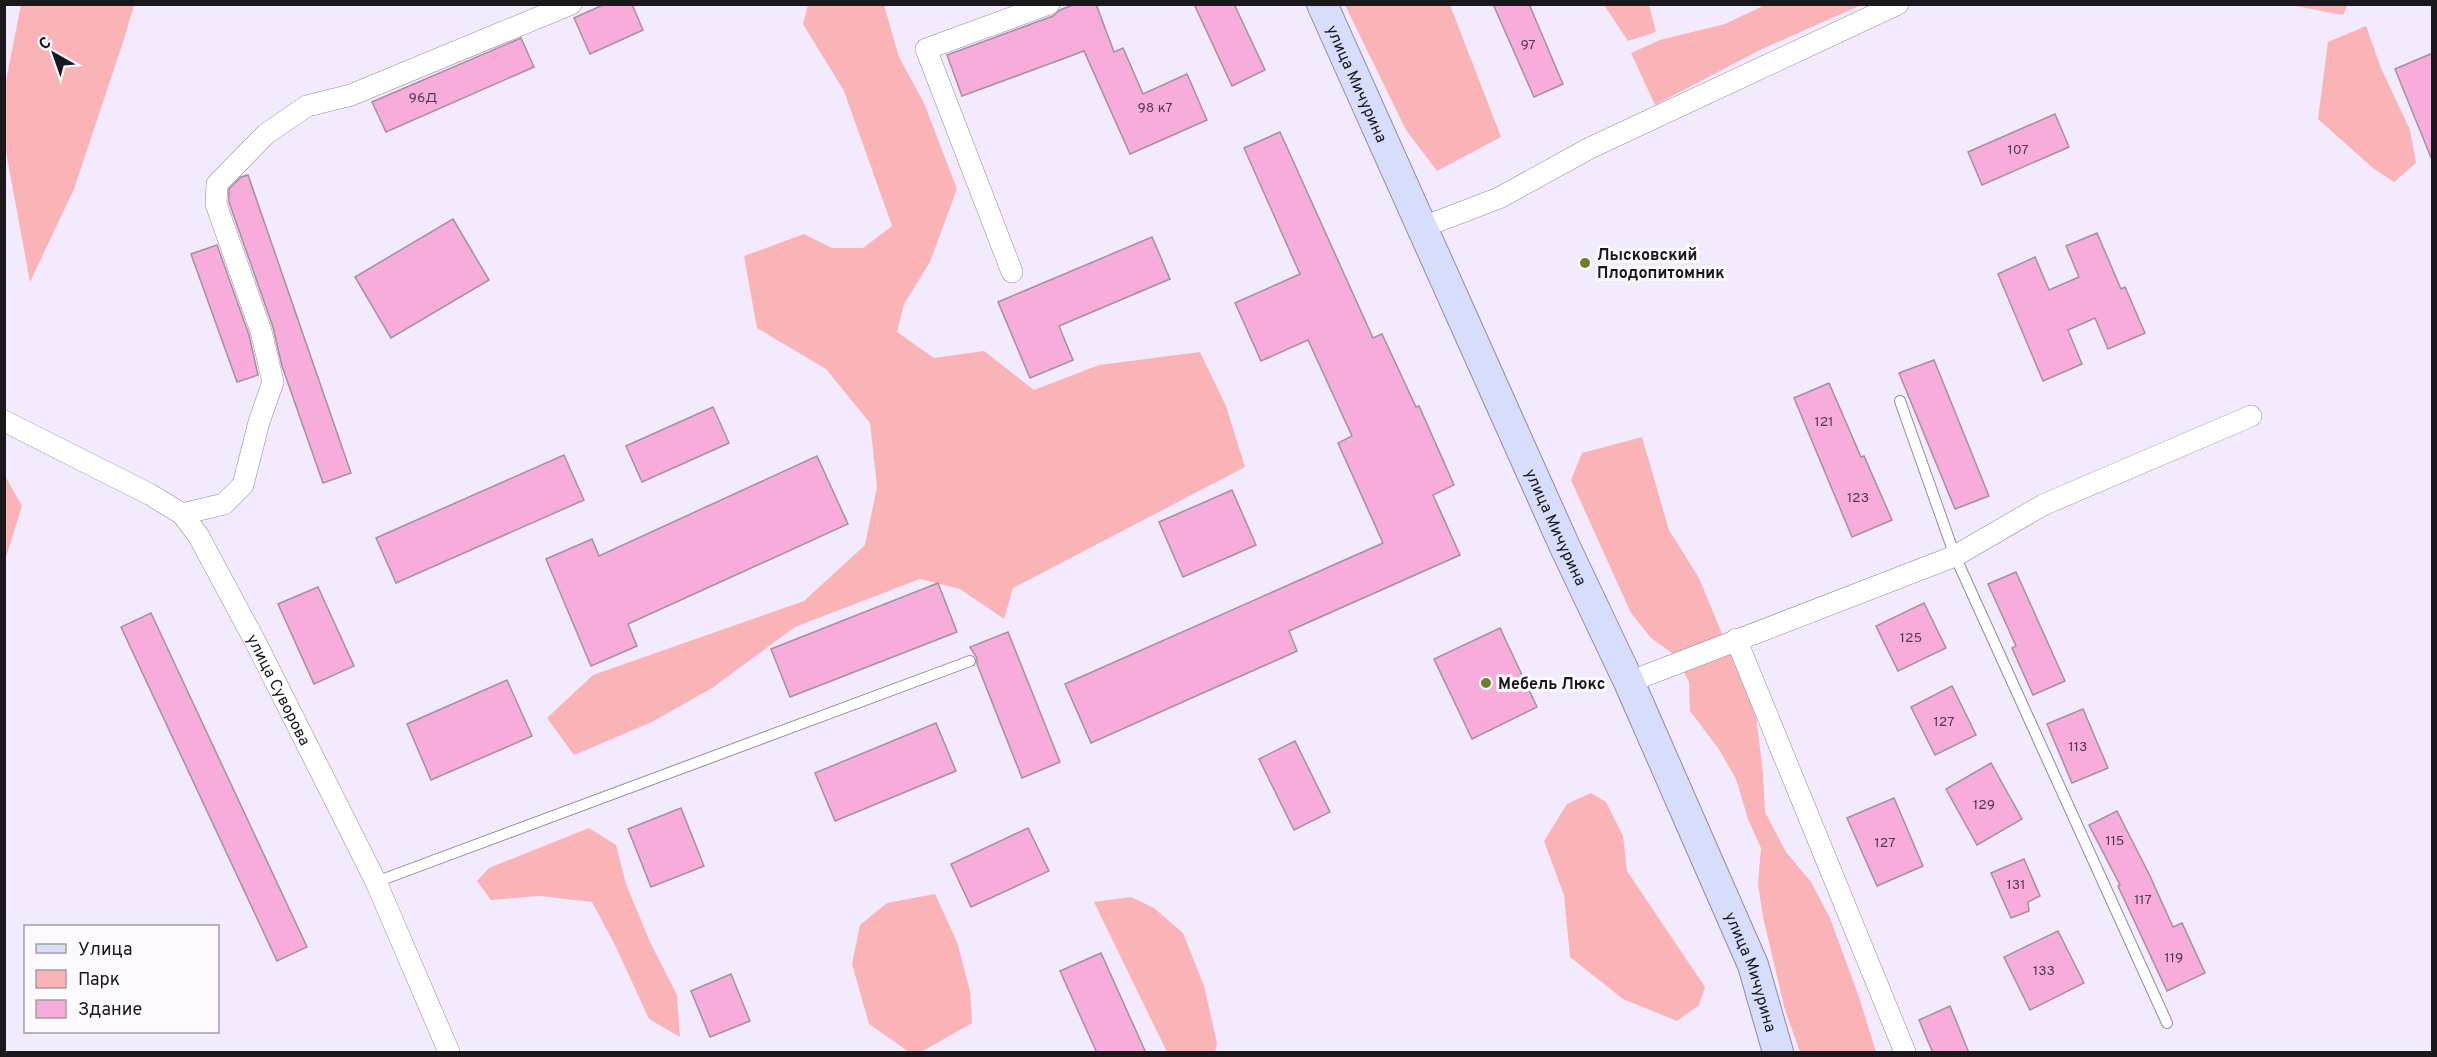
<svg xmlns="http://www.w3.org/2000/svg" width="2437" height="1057" font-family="Overpass,sans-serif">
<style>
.green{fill:#fab4b8}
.building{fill:#f7acdc;stroke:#a4919c;stroke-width:1.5}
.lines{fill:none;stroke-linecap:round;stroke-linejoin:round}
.service-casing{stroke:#938b9d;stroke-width:12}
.minor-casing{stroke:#938b9d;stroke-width:22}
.secondary-casing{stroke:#938b9d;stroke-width:32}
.service{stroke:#fff;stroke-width:10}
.minor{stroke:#fff;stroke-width:21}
.secondary{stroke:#d6defb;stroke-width:30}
.poi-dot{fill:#6d7f2f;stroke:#fcfafe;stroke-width:2}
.labels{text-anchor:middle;stroke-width:6;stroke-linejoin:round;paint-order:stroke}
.number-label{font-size:14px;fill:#513c4d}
.street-label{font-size:16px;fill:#1a171d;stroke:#fcfafe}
.poi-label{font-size:16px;font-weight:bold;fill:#1a171d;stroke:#fcfafe;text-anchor:start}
</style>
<rect width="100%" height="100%" fill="#f3eafd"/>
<!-- green -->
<g class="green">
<polygon points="1767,4 1861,5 1760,50 1655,105 1631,53 1660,40 1725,24"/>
<polygon points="21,5 134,5 123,42 74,189 30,282 4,141 5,86"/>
<polygon points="808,5 884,5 899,57 924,103 957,189 930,262 904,304 897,332 934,358 984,351 1034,390 1099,365 1200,352 1226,406 1245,467 1013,588 1004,619 960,589 920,579 795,627 712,688 652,722 574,755 547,718 593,675 804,601 865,545 877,487 870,423 826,369 757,328 744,256 804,234 832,248 863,248 892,226 844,91 803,24"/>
<polygon points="1345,5 1450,5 1501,137 1437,171 1406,130"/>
<polygon points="1604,5 1649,5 1656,32 1628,41"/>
<polygon points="2291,5 2347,5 2343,15"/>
<polygon points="2366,26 2381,68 2410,130 2416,163 2394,182 2374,169 2318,119 2328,42"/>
<polygon points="1642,437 1669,530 1699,578 1756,716 1763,773 1765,812 1786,852 1811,882 1830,918 1859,997 1876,1052 1800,1052 1785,1010 1763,917 1758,884 1761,848 1748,819 1736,779 1718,748 1690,711 1689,682 1676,656 1651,638 1631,613 1571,480 1582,453"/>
<polygon points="5,476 22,506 5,560"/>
<polygon points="1591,793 1606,802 1623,836 1627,871 1705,987 1699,1005 1677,1021 1623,999 1570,957 1564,895 1544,841 1567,804"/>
<polygon points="589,828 616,845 626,884 650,942 677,995 680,1037 649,1019 615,945 592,902 540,896 491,900 477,881 489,868"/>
<polygon points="935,894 957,942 970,991 972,1023 921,1052 909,1052 869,1024 852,964 860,925 887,903"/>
<polygon points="1131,897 1154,908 1183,933 1204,986 1217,1043 1215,1052 1167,1052 1094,902"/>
</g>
<!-- building -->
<g class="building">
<polygon points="605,4 632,4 643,30 590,54 574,18"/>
<polygon points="1075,4 1096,4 1114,52 1123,48 1143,94 1187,74 1207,120 1130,154 1084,51 962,96 947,55 1053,16 1060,10"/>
<polygon points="1194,4 1234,4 1265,70 1232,86"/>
<polygon points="1493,4 1529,4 1563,84 1534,97"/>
<polygon points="521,38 534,67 386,132 372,102"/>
<polygon points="2433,53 2433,160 2432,160 2395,69"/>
<polygon points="2055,114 2069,147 1982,185 1968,152"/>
<polygon points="1280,132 1373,338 1382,334 1416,407 1419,406 1454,485 1433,495 1460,555 1289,631 1297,651 1091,743 1065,684 1383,543 1338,443 1352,436 1308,340 1261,361 1235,303 1300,274 1244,148"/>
<polygon points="248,175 351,473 323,483 282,366 273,327 229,202 229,189 241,177"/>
<polygon points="453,219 489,280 391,338 355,277"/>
<polygon points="2097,233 2121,289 2125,287 2145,333 2108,349 2095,318 2068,330 2082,364 2043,381 1998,274 2035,257 2049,290 2079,277 2066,246"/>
<polygon points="1152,237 1170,279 1059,326 1073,360 1030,378 998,302"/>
<polygon points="217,245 249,335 258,375 237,382 191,254"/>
<polygon points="1934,360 1989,496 1955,509 1899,373"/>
<polygon points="1829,383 1861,457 1864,456 1892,520 1852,537 1794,398"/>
<polygon points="713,407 729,443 642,482 626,446"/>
<polygon points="564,455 584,500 396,583 376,538"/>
<polygon points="817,456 848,524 628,624 637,646 591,666 546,559 592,539 599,556"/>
<polygon points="1232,490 1256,545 1183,577 1159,522"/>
<polygon points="2016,572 2065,681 2033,695 2012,648 2016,646 1988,584"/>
<polygon points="938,583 957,632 790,697 771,649"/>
<polygon points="318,587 354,666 314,684 278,604"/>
<polygon points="1924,603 1946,648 1898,671 1876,626"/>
<polygon points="151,613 307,947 277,961 121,627"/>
<polygon points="1500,628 1537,707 1472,739 1434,659"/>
<polygon points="1008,632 1060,762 1022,778 977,664 977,658 970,647"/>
<polygon points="507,680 532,736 431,780 407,724"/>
<polygon points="1952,686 1976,735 1935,755 1911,707"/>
<polygon points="2083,709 2108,768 2072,783 2047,724"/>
<polygon points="936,723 956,771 835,821 815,773"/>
<polygon points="1295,741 1330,812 1294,830 1259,759"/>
<polygon points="1991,763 2022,819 1977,845 1946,789"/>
<polygon points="1894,798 1923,866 1877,886 1847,818"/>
<polygon points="681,808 704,866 651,887 628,829"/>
<polygon points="2117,811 2150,876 2173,927 2182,923 2205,973 2167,991 2118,886 2120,885 2089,825"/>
<polygon points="1028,828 1049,871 971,907 951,864"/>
<polygon points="2024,859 2040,896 2028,902 2029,911 2011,918 1991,873"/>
<polygon points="2058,931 2084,983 2030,1010 2004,957"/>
<polygon points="1101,953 1146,1053 1097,1053 1060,971"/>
<polygon points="731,974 750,1021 710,1037 691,991"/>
<polygon points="1950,1006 1969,1053 1933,1053 1919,1020"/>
</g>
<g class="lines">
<defs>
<g id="service">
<polyline points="1900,401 1955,556 2167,1023"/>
<polyline points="376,882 970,661"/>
</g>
<g id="minor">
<polyline points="1423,227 1499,198 1590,148 1898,4"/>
<polyline points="1012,272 926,49 1049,4"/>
<path id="s1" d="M4 421 151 495 182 514 198 535 256 643 376 882 449 1052"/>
<polyline points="182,514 224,504 243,485 259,422 273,382 261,331 216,204 217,184 266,134 307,106 351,95 571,4"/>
<polyline points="1736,639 1905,1052"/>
<polyline points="1629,682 1955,556 2043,505 2251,416"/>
</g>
<g id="secondary">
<path id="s2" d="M1322 4 1565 547 1629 682 1753 965 1778 1052"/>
</g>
</defs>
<!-- service casing -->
<use href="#service" class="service-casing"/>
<!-- minor casing -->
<use href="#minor" class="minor-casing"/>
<!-- secondary casing -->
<use href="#secondary" class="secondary-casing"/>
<!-- service -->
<use href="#service" class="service"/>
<!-- minor -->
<use href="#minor" class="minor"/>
<!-- secondary -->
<use href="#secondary" class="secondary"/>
</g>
<!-- markers -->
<g class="poi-dot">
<circle cx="1585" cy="263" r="6"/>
<circle cx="1486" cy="683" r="6"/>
</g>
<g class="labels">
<!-- number labels -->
<g class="number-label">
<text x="1528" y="49">97</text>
<text x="423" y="102">96Д</text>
<text x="1155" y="112">98 к7</text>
<text x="2018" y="154">107</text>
<text x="1824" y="426">121</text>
<text x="1858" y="502">123</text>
<text x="1911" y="642">125</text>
<text x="1944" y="726">127</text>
<text x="2078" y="751">113</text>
<text x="1984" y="809">129</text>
<text x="2115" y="845">115</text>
<text x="1885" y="847">127</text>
<text x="2016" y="889">131</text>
<text x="2143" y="904">117</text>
<text x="2174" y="962">119</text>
<text x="2044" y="975">133</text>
</g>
<!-- street labels -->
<g class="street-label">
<text dy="6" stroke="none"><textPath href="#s2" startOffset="87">улица Мичурина</textPath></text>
<text dy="6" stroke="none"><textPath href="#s2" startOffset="573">улица Мичурина</textPath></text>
<text dy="6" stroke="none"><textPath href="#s1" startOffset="402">улица Суворова</textPath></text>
<text dy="6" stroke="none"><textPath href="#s2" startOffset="1059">улица Мичурина</textPath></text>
</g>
<!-- poi labels -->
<g class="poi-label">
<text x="1597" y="260">Лысковский<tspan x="1597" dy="18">Плодопитомник</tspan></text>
<text x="1498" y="689">Мебель Люкс</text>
</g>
</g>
<!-- border -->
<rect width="2437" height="1057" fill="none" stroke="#1a171d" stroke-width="12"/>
<!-- legend -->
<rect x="24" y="925" width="195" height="108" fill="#fcfafe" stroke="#a29fa4" stroke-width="1.5"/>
<rect x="36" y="944" width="30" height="9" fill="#d6defb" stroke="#a29fa4" stroke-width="1.5"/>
<text x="78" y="955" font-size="18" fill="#1a171d">Улица</text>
<rect x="36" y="970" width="30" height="18" fill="#fab4b8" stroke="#a29fa4" stroke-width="1.5"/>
<text x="78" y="985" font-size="18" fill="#1a171d">Парк</text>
<rect x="36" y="1000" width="30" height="18" fill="#f7acdc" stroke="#a29fa4" stroke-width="1.5"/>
<text x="78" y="1015" font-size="18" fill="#1a171d">Здание</text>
<!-- north arrow -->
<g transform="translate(54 54) rotate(320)" stroke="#fcfafe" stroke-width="4.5" paint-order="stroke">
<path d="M0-4.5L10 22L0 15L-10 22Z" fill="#1a171d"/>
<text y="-9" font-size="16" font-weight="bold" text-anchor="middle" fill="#1a171d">С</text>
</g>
</svg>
